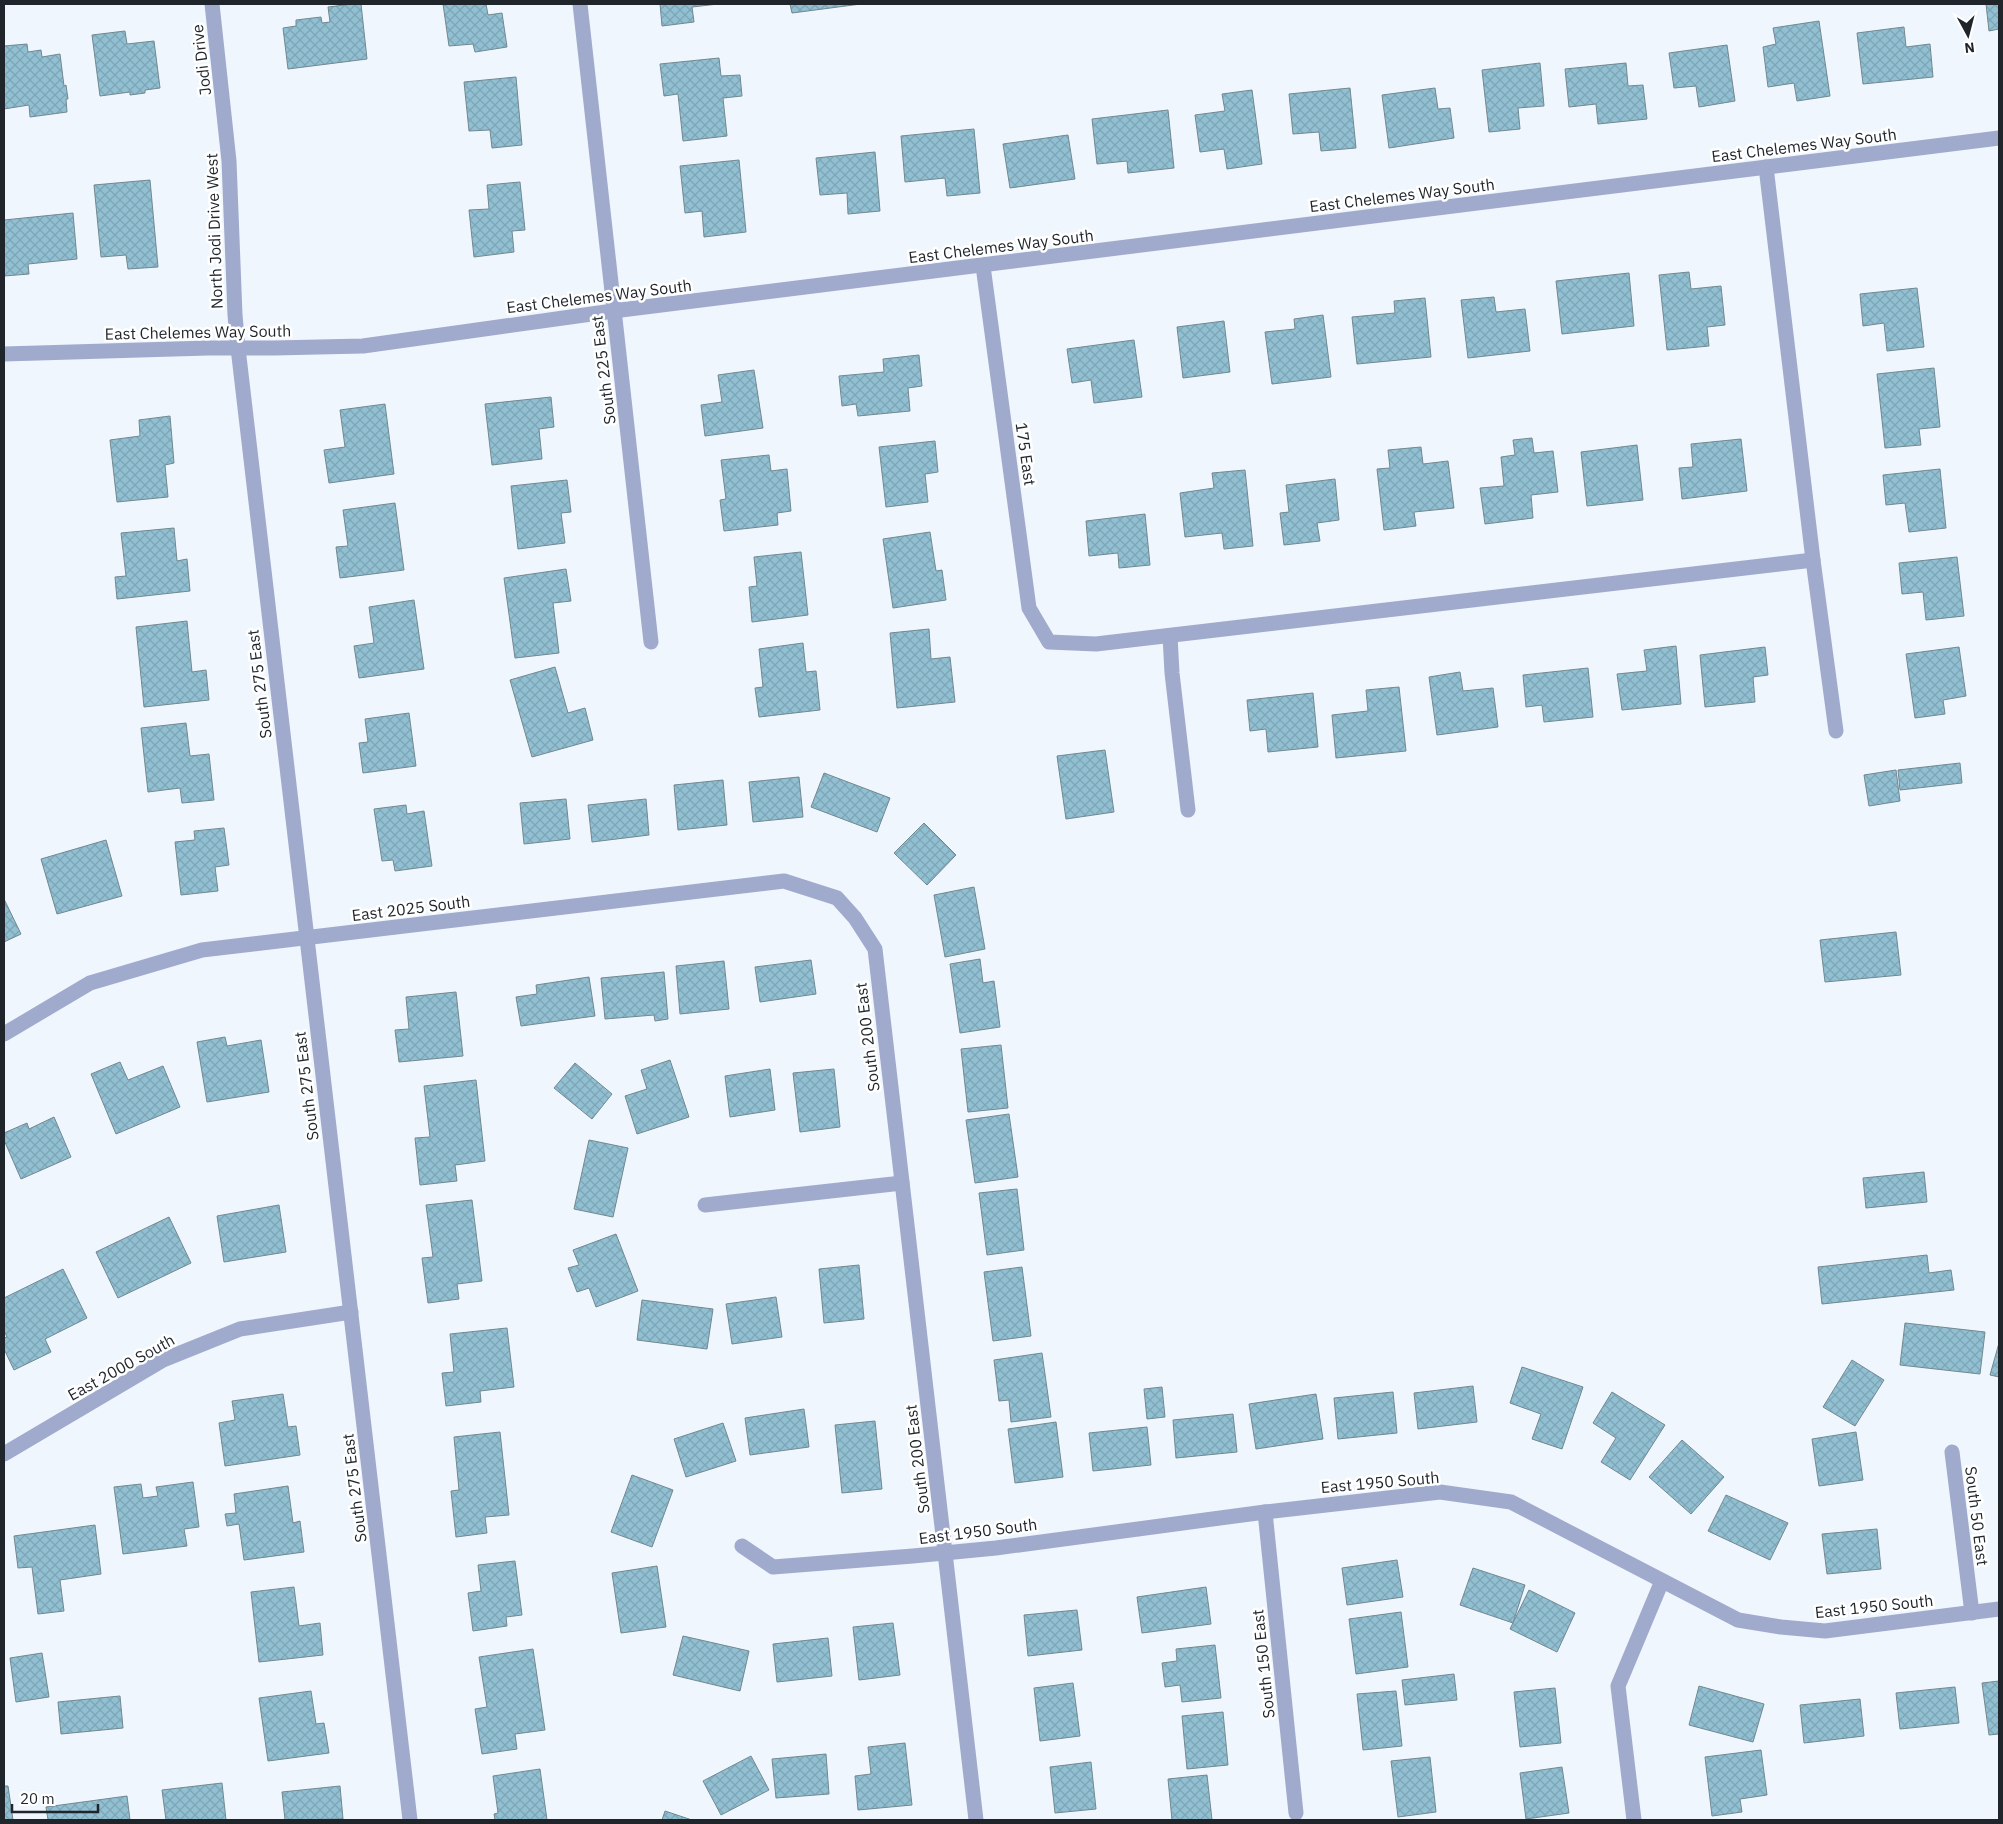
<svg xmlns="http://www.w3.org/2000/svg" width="2003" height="1824" font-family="'IBM Plex Sans',sans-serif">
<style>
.building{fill:url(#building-cross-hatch);stroke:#718891}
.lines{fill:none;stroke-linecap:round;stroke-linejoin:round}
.minor{stroke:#a0aacd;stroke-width:15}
.labels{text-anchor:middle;stroke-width:5;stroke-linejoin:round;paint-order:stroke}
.street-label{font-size:16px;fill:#1f252b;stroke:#fff}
</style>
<defs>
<pattern id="building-cross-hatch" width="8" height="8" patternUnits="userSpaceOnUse" patternTransform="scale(1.25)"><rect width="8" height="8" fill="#92c0d3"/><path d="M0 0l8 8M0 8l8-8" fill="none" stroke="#7da5b5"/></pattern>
</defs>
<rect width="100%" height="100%" fill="#eff6fd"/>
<!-- building -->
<g class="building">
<polygon points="352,4 361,4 367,59 288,69 283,28 296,26 296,20 321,17 322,23 330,22 328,7"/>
<polygon points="443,4 486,4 488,15 502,13 507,47 475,52 473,44 449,46"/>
<polygon points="660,4 718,4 692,7 694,22 662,26"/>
<polygon points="790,4 861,4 792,13"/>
<polygon points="1986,4 1999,4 1999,29 1989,31"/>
<polygon points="1819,21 1830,96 1797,101 1794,83 1768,87 1763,47 1776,44 1773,28"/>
<polygon points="1904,27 1906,47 1930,44 1933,77 1863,84 1857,33"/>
<polygon points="125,31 127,44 154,41 160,88 145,90 145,93 130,95 130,92 100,96 92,35"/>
<polygon points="27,44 28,52 41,50 42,57 60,54 64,86 66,85 68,99 66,99 67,112 30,117 29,105 4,109 4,46"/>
<polygon points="1727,45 1735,101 1699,107 1696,86 1674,88 1669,53"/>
<polygon points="719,58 721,76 740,75 742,96 723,98 727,136 683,141 678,94 664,96 660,64"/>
<polygon points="1540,63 1544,106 1518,108 1520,129 1489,132 1482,70"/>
<polygon points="1626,63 1628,86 1643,85 1647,119 1598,124 1596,104 1569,107 1565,69"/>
<polygon points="516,77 522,145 492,148 490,130 469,131 464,82"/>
<polygon points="1350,88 1356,148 1321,151 1319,132 1293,134 1289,94"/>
<polygon points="1435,88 1438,109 1450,108 1454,138 1389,148 1382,95"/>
<polygon points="1252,90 1262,164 1227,169 1224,149 1200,152 1195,115 1225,111 1222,94"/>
<polygon points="1168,110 1174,168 1128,173 1127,161 1097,164 1092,119"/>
<polygon points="974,129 980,193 947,196 945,178 905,182 901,136"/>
<polygon points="1068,135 1075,179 1010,188 1003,144"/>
<polygon points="875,152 880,211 848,214 847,193 820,195 816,158"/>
<polygon points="739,160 746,232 704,237 702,211 685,213 680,166"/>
<polygon points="150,180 158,267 128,269 126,255 101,257 94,185"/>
<polygon points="520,182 525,230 512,231 514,252 474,257 469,210 489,209 487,185"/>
<polygon points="73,213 77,259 28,264 29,274 4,276 4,220"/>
<polygon points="1689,272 1691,289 1721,286 1725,325 1707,327 1709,346 1667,350 1659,275"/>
<polygon points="1629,273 1634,326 1562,334 1556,281"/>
<polygon points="1917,288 1924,347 1887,351 1884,323 1863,326 1860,294"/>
<polygon points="1494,297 1496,312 1525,309 1530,351 1468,358 1461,300"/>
<polygon points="1425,298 1431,357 1357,364 1352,317 1395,313 1394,301"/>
<polygon points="1323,315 1331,377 1272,384 1265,332 1295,329 1294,319"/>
<polygon points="1224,321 1230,372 1183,378 1177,327"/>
<polygon points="1134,340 1142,397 1094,403 1091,380 1072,383 1067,349"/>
<polygon points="919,355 922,386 908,388 910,411 858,416 856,404 842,406 839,376 884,372 883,359"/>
<polygon points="1934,368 1940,427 1919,429 1921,445 1885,448 1877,374"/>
<polygon points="754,370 763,428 705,436 701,405 722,402 718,375"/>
<polygon points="551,397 554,427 539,429 542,459 492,465 485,404"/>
<polygon points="385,404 394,474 329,483 324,450 345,447 340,410"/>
<polygon points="170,416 174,463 165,465 168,497 117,502 110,440 140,436 139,420"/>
<polygon points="1532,438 1534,453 1553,451 1558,492 1531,495 1533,518 1485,524 1480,488 1504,486 1501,457 1515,455 1513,440"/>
<polygon points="1741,439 1747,491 1682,499 1679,468 1693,467 1691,444"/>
<polygon points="935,441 938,472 925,474 928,502 886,507 879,447"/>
<polygon points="1637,445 1643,500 1587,506 1581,452"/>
<polygon points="1421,447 1423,464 1448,461 1454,508 1414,512 1416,526 1384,530 1377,469 1390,468 1388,450"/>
<polygon points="769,455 771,471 787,469 791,511 777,513 778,525 724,531 720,500 726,499 721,460"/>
<polygon points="1940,469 1946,528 1909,532 1905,503 1886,505 1883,475"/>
<polygon points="1245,470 1253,546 1224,549 1222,533 1185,537 1180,493 1214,488 1212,473"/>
<polygon points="1335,479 1339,520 1317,523 1320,541 1284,545 1280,513 1289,512 1286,485"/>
<polygon points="567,480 571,512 561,513 565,543 518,549 511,486"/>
<polygon points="395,503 404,570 340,578 336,547 348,546 343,510"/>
<polygon points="1145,514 1150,565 1119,568 1118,553 1089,556 1086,521"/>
<polygon points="174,528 177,561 187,559 190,591 117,599 115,577 126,576 121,533"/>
<polygon points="930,532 936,571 942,570 946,600 893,608 883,539"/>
<polygon points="801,552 808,615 752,622 749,587 757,586 754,557"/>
<polygon points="1957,557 1964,616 1926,620 1923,592 1902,594 1899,563"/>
<polygon points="566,569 571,601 553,603 559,653 515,658 504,578"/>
<polygon points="414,600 424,669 359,678 354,646 374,643 369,607"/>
<polygon points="187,621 192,672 206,670 209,700 144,707 136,627"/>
<polygon points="929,629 931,659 950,657 955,702 897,708 890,633"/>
<polygon points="803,643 806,672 816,671 820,710 759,717 755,688 763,687 759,649"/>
<polygon points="1676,646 1681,704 1622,710 1617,674 1647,671 1644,650"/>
<polygon points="1765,647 1768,675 1753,677 1755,702 1705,707 1700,655"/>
<polygon points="1959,647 1966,696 1943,700 1945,714 1915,718 1906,654"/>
<polygon points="555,667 568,713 585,708 593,740 532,757 510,680"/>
<polygon points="1588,668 1593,717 1544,722 1542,705 1526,707 1523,675"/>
<polygon points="1460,672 1463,691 1493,688 1498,727 1437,735 1429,677"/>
<polygon points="1399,687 1406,751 1336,758 1332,715 1368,711 1366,690"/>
<polygon points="1313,693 1318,747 1268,752 1266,729 1250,731 1247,700"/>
<polygon points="409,713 416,766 363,773 359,743 368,742 365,719"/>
<polygon points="186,723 190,756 209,754 214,800 182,803 180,788 148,792 141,728"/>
<polygon points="1105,750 1114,812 1066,819 1057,756"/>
<polygon points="1960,763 1962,783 1900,790 1898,770"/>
<polygon points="1896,770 1900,801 1869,806 1864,775"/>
<polygon points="824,773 890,798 877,832 811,807"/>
<polygon points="799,777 803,817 753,822 749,782"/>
<polygon points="723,780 727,825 678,830 674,785"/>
<polygon points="566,799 570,839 524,844 520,803"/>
<polygon points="646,799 649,835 592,842 588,805"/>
<polygon points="406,805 407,814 424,811 432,866 395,871 393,860 382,861 374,809"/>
<polygon points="924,823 956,855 927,885 894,853"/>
<polygon points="224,828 229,865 215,867 218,891 181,895 175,842 195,840 194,831"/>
<polygon points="106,840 122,896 57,914 41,859"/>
<polygon points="974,887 985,949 945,957 934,895"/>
<polygon points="4,899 21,934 4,942"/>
<polygon points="1896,932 1901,975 1825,982 1820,940"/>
<polygon points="980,959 983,983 994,981 1000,1027 960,1033 950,964"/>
<polygon points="811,960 816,994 760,1002 755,967"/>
<polygon points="724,961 729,1009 680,1014 676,966"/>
<polygon points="664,972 668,1019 655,1021 654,1015 605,1019 601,978"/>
<polygon points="589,977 595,1016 521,1026 516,997 537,994 536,985"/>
<polygon points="456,992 463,1056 399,1062 395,1030 409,1029 406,997"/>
<polygon points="225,1037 227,1046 261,1040 269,1092 207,1102 197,1042"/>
<polygon points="1001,1045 1008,1108 968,1112 961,1049"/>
<polygon points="670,1060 689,1117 637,1134 625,1096 647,1089 641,1070"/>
<polygon points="120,1062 128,1080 163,1066 180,1107 116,1134 91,1074"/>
<polygon points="575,1063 612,1094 592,1119 554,1088"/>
<polygon points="770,1069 775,1110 730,1117 725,1076"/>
<polygon points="834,1069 840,1127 800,1132 793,1073"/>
<polygon points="476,1080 485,1161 455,1165 457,1181 420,1185 415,1138 430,1137 424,1086"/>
<polygon points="1009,1114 1018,1177 975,1183 966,1120"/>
<polygon points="54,1117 71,1157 21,1179 4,1140 4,1133 27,1123 29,1129"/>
<polygon points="589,1140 628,1148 613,1217 574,1209"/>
<polygon points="1924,1172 1927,1202 1866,1208 1863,1178"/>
<polygon points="1017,1189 1024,1250 987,1255 979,1193"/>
<polygon points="472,1200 482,1281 457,1284 459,1299 428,1303 422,1258 433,1257 426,1205"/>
<polygon points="279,1205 286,1252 224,1262 217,1216"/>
<polygon points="169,1217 191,1263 118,1298 96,1252"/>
<polygon points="616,1234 638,1291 596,1307 589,1288 577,1292 568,1268 579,1265 573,1250"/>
<polygon points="1927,1255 1929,1273 1951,1270 1954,1290 1822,1304 1818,1267"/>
<polygon points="859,1265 864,1319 824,1323 819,1269"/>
<polygon points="1022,1267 1031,1336 993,1341 984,1272"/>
<polygon points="63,1269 87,1318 45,1339 51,1352 14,1370 4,1349 4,1338 7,1337 4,1331 4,1298"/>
<polygon points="776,1297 782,1337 732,1344 726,1304"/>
<polygon points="642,1300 713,1309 707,1349 637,1340"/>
<polygon points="1905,1323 1985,1332 1980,1374 1900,1365"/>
<polygon points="507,1328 514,1387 480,1391 481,1402 446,1406 442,1373 454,1372 450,1334"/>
<polygon points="1999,1343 1999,1377 1990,1375"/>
<polygon points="1042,1353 1051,1417 1011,1422 1009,1400 999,1401 994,1360"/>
<polygon points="1852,1360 1884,1380 1855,1426 1823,1407"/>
<polygon points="1522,1367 1583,1387 1562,1449 1532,1439 1541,1414 1510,1403"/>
<polygon points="1473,1386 1477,1422 1418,1429 1414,1393"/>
<polygon points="1162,1387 1165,1417 1147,1419 1144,1389"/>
<polygon points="1393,1392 1397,1433 1338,1439 1334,1398"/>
<polygon points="1612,1392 1665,1425 1630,1480 1601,1462 1616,1438 1593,1423"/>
<polygon points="283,1394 288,1427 296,1426 300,1455 225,1466 219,1423 235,1420 232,1401"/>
<polygon points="1316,1394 1323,1439 1256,1449 1249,1404"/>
<polygon points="804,1409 809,1447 750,1455 745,1418"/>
<polygon points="1233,1414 1237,1452 1176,1458 1173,1420"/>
<polygon points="875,1421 882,1489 842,1493 835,1425"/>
<polygon points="1056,1422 1063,1477 1015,1483 1008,1429"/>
<polygon points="723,1423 736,1461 686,1477 674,1439"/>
<polygon points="1147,1427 1151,1465 1093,1471 1089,1433"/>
<polygon points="500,1432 509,1515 485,1517 487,1533 456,1537 451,1491 459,1490 454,1437"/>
<polygon points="1856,1432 1863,1480 1819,1486 1812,1439"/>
<polygon points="1682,1440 1724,1477 1691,1514 1649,1477"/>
<polygon points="632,1475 673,1490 652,1547 611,1532"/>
<polygon points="193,1482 199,1527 184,1529 187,1546 123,1554 114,1487 141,1484 143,1498 158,1496 156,1487"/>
<polygon points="288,1486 293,1523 300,1521 304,1552 244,1560 239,1524 227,1526 225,1514 236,1513 234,1494"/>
<polygon points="1726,1495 1788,1523 1770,1560 1708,1531"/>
<polygon points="95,1525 101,1574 60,1580 64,1611 38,1614 32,1567 18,1568 14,1536"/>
<polygon points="1877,1529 1881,1569 1827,1574 1822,1534"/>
<polygon points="1397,1560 1403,1597 1347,1605 1342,1568"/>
<polygon points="515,1561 522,1615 506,1617 507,1626 473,1631 468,1593 481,1591 478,1565"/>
<polygon points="657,1566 666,1627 621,1633 612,1573"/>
<polygon points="1473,1568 1525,1585 1513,1623 1460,1605"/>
<polygon points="294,1587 299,1626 320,1623 323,1655 259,1662 251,1592"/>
<polygon points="1206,1587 1211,1624 1142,1633 1137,1597"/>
<polygon points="1529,1590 1575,1613 1557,1652 1510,1629"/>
<polygon points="1077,1610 1082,1650 1028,1656 1024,1615"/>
<polygon points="1401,1612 1408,1667 1356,1674 1349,1619"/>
<polygon points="893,1623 900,1675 859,1680 853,1627"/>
<polygon points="683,1636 749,1651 740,1691 673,1675"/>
<polygon points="828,1638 832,1676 777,1682 773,1644"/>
<polygon points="1215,1645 1221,1698 1182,1702 1180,1685 1165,1687 1162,1663 1177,1661 1176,1649"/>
<polygon points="533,1649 545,1730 515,1734 517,1749 482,1754 475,1709 487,1707 479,1657"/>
<polygon points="42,1653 49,1697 16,1702 10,1658"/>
<polygon points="1454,1674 1457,1700 1405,1705 1402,1680"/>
<polygon points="1999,1681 1999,1734 1989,1735 1982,1683"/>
<polygon points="1073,1683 1080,1736 1040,1741 1034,1688"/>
<polygon points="1699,1686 1764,1704 1753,1742 1689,1725"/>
<polygon points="1955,1687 1959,1723 1900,1729 1896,1693"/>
<polygon points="1555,1688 1561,1743 1520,1747 1514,1692"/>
<polygon points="311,1691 316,1724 324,1723 329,1753 268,1761 259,1698"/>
<polygon points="1396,1691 1402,1746 1363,1750 1357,1694"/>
<polygon points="120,1696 123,1728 61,1734 58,1702"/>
<polygon points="1860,1699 1864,1736 1804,1743 1800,1705"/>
<polygon points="1223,1712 1228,1765 1187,1769 1182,1716"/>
<polygon points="905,1743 912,1805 858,1810 855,1776 871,1774 868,1747"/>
<polygon points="1761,1750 1767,1795 1740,1799 1742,1812 1712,1816 1705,1757"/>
<polygon points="826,1754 829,1794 776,1798 772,1759"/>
<polygon points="751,1756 769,1790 721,1815 703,1781"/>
<polygon points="1430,1757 1436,1812 1398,1817 1391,1761"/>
<polygon points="1091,1762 1096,1809 1055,1813 1050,1767"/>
<polygon points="1562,1767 1569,1813 1526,1819 1520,1773"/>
<polygon points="540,1769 547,1820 495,1820 494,1814 498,1813 493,1776"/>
<polygon points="1207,1775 1212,1820 1172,1820 1168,1779"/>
<polygon points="222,1783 226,1820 166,1820 162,1790"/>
<polygon points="4,1786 8,1786 13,1820 4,1820"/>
<polygon points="340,1786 343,1819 285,1820 282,1792"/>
<polygon points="127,1796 130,1820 48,1820 46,1807"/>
<polygon points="665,1811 692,1820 662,1820"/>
</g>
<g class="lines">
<!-- minor -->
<g class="minor">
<polyline points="212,4 229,161 235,315 238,348 410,1820"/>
<polyline points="580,4 651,642"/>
<polyline points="1766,167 1813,560 1836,731"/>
<polyline points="983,266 1029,608 1049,642 1096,644 1813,560"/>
<polyline points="4,354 208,348 274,348 363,346 613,311 1999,138"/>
<polyline points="1170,636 1172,673 1188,810"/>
<polyline points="4,1034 90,983 202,950 784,881 837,898 855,918 875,949 976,1820"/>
<polyline points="705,1205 902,1183"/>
<polyline points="1952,1452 1972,1613"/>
<polyline points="4,1454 163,1360 240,1329 351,1312"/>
<polyline points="1265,1512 1296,1813"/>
<polyline points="742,1546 773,1567 913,1556 996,1548 1265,1512 1440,1492 1511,1502 1738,1620 1781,1627 1825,1631 1999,1609"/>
<polyline points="1634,1820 1618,1686 1662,1581"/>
</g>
</g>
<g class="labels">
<!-- street labels -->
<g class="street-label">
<text transform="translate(201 60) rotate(-97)" y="6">Jodi Drive</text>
<text transform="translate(1804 145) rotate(-7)" y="6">East Chelemes Way South</text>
<text transform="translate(1402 195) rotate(-7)" y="6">East Chelemes Way South</text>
<text transform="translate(214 231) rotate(-92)" y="6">North Jodi Drive West</text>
<text transform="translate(1001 246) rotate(-7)" y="6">East Chelemes Way South</text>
<text transform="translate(599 296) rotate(-7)" y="6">East Chelemes Way South</text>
<text transform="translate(198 332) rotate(-1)" y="6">East Chelemes Way South</text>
<text transform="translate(603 370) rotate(-97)" y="6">South 225 East</text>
<text transform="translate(1026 454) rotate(82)" y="6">175 East</text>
<text transform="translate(259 684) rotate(-97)" y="6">South 275 East</text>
<text transform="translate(411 908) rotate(-7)" y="6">East 2025 South</text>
<text transform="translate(867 1037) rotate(-97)" y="6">South 200 East</text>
<text transform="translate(306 1086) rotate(-97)" y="6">South 275 East</text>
<text transform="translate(121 1367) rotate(-29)" y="6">East 2000 South</text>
<text transform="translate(917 1459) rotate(-97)" y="6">South 200 East</text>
<text transform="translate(1380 1482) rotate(-5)" y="6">East 1950 South</text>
<text transform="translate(354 1488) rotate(-97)" y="6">South 275 East</text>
<text transform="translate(1977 1516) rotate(83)" y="6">South 50 East</text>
<text transform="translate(978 1531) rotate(-7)" y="6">East 1950 South</text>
<text transform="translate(1874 1606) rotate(-6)" y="6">East 1950 South</text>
<text transform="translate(1263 1664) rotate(-96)" y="6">South 150 East</text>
</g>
</g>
<!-- border -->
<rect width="2003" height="1824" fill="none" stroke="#1f252b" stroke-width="10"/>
<!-- north arrow -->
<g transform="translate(1968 35) rotate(173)" stroke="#ffffff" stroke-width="4" paint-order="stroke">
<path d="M0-4L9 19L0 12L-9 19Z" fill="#1f252b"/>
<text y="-8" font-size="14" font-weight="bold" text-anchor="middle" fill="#1f252b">N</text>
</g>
<!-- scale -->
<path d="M12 1804v8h86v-8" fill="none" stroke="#1f252b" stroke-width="2.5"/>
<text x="20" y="1804" font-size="15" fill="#1f252b" stroke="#ffffff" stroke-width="4" paint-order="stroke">20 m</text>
</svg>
